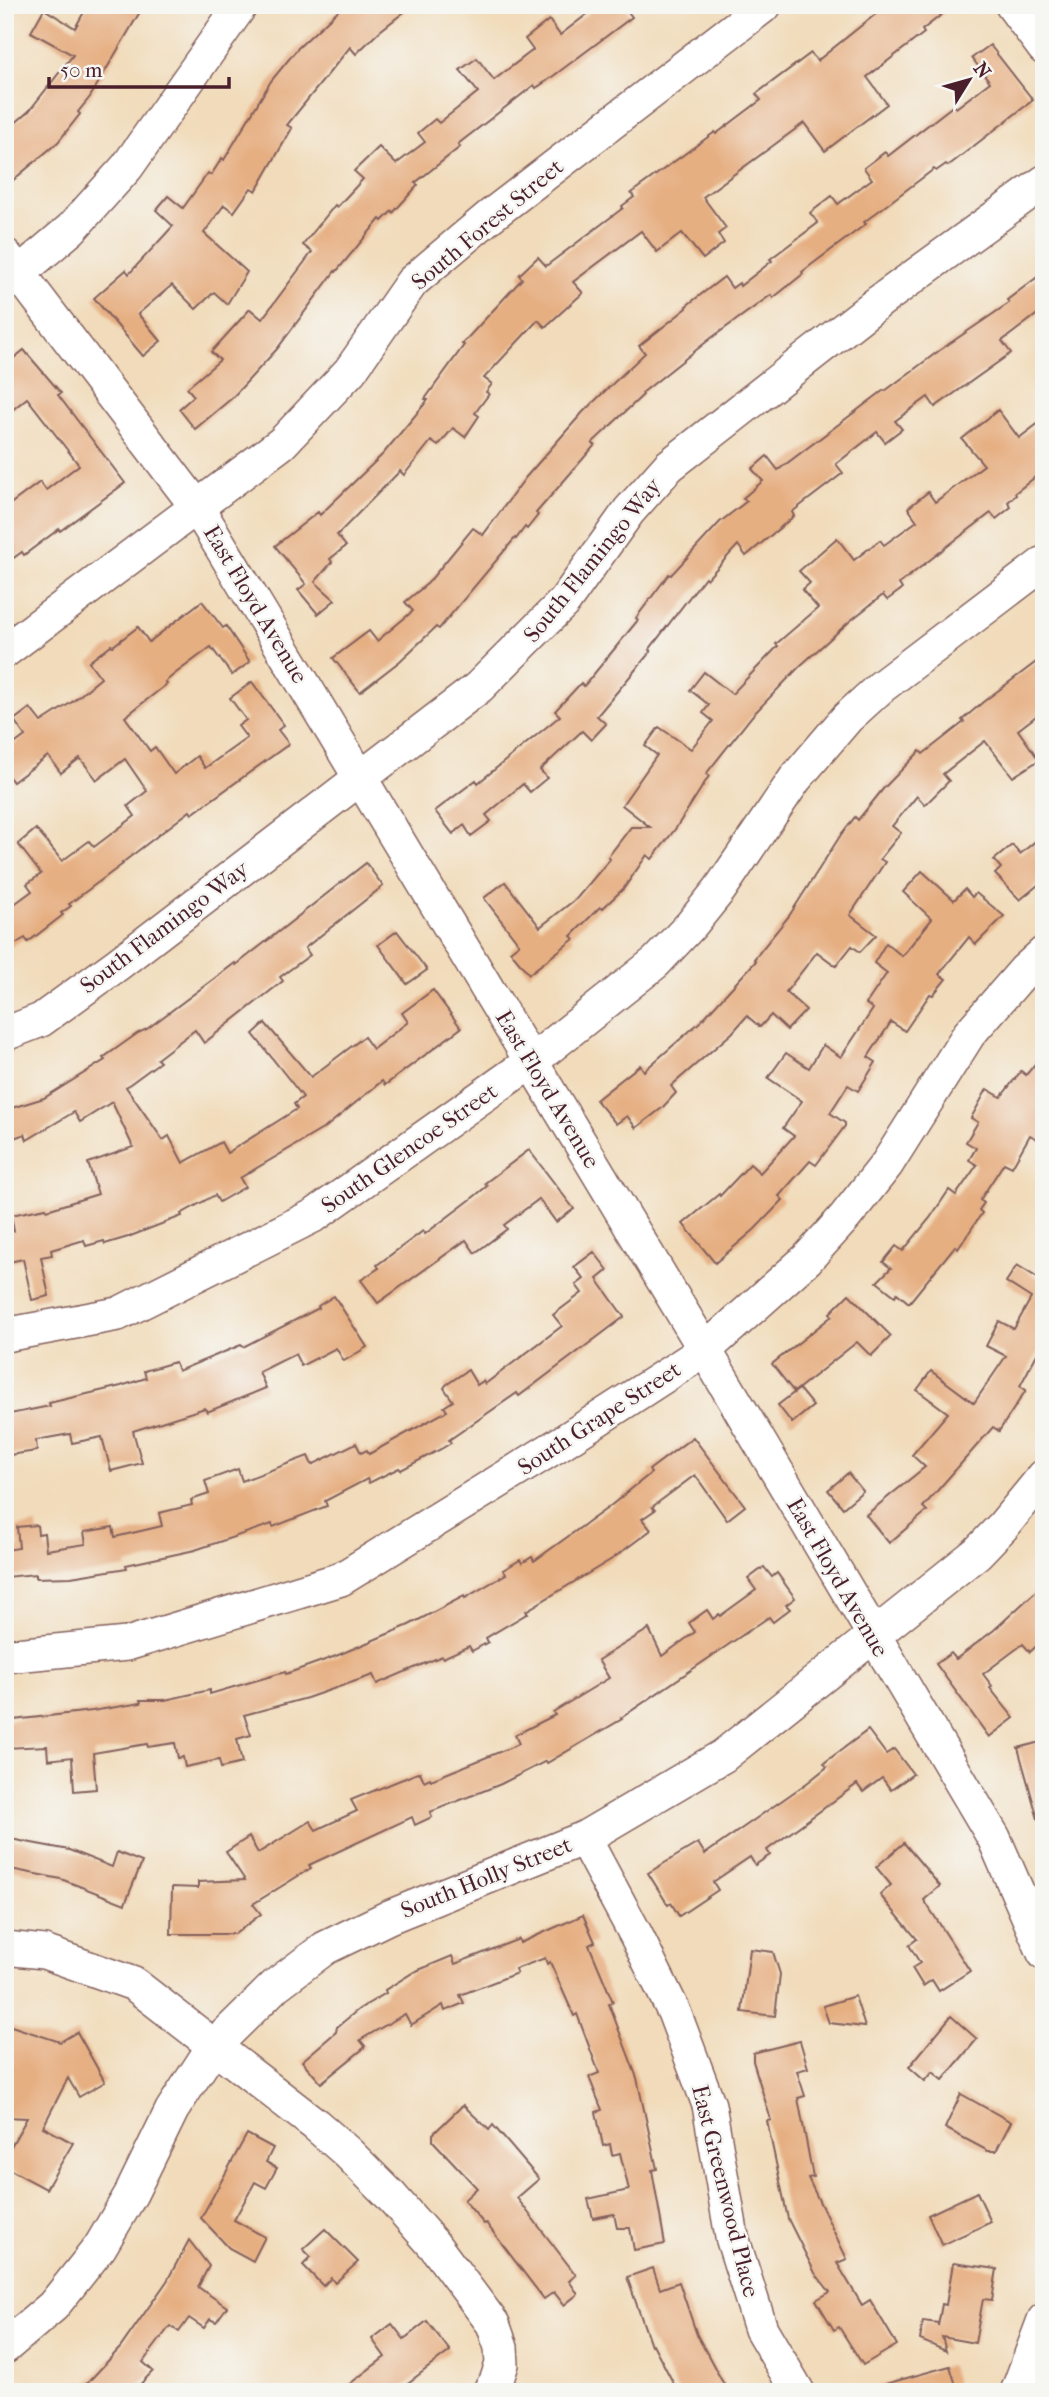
<svg xmlns="http://www.w3.org/2000/svg" width="1049" height="2397" font-family="'IM FELL French Canon',serif">
<style>
.building{fill:#e6af82}
.lines{fill:none;stroke-linecap:round;stroke-linejoin:round}
.minor-casing{stroke:#84615d;stroke-width:36}
.minor{stroke:#fff;stroke-width:33}
.labels{text-anchor:middle;stroke-width:5;stroke-linejoin:round;paint-order:stroke}
.street-label{font-size:23px;fill:#4a1f2b;stroke:#f6f6f2}
</style>
<rect width="100%" height="100%" fill="#f6f6f2"/>
<filter id="ink" filterUnits="userSpaceOnUse"><feTurbulence type="fractalNoise" baseFrequency=".0143" numOctaves="2"/><feDisplacementMap in="SourceGraphic" scale="14" xChannelSelector="R" yChannelSelector="G"/><feConvolveMatrix kernelMatrix="1 2 1 2 8 2 1 2 1" color-interpolation-filters="sRGB"/></filter>
<filter id="wash" filterUnits="userSpaceOnUse"><feTurbulence type="fractalNoise" baseFrequency=".00686" numOctaves="4" result="noise"/><feDisplacementMap in="SourceGraphic" scale="28" xChannelSelector="R" yChannelSelector="G"/><feGaussianBlur stdDeviation="1.57" result="paint"/><feColorMatrix in="noise" values="0 0 0 0 0 0 0 0 0 0 0 0 0 0 0 0 0 1.4 0 .05"/><feComposite in="paint" operator="in"/></filter>
<g filter="url(#wash)">
<rect width="100%" height="100%" fill="#f1dbba"/>
<g id="blocks">
<!-- building -->
<g class="building">
<polygon points="88,5 144,5 90,97 78,112 80,114 58,142 5,187 5,132 29,111 73,55 31,32 44,9 75,28"/>
<polygon points="344,5 413,5 380,31 356,54 350,47 287,125 292,128 256,191 251,188 234,212 224,205 204,233 247,272 227,304 214,292 196,309 172,285 138,314 161,341 143,356 94,298 126,270 129,274 173,226 156,210 168,196 183,208 208,173 211,175 222,158 224,160 271,81 298,48"/>
<polygon points="599,5 623,5 632,17 548,80 536,88 534,85 458,144 460,147 415,183 418,185 393,213 392,211 382,221 380,219 336,272 335,271 277,349 232,398 195,429 179,409 194,396 187,388 220,360 211,352 250,309 262,319 312,252 303,245 335,205 337,207 363,179 354,171 379,147 396,164 425,142 418,133 435,119 439,123 478,92 460,70 477,58 494,80 533,50 525,39 549,20 560,35"/>
<polygon points="887,5 954,5 922,30 924,33 867,77 887,104 825,151 804,123 703,197 726,228 718,234 724,243 703,259 682,233 657,252 641,231 573,282 583,293 545,327 538,320 484,378 492,384 486,392 489,394 475,413 479,416 465,437 453,428 438,446 431,441 404,475 400,471 337,535 346,546 330,559 332,562 315,582 335,600 318,614 298,590 306,584 275,546 318,512 320,515 383,454 428,400 425,399 464,345 462,344 522,279 519,275 538,257 546,266 623,208 622,206 634,197 631,193 715,132 716,134 761,100 756,94 811,53 817,61"/>
<polygon points="990,45 1033,100 948,166 946,164 936,171 934,169 864,222 866,224 811,265 802,272 803,274 773,298 771,295 710,339 642,393 643,395 592,443 595,445 536,513 538,515 527,529 525,527 516,539 515,538 439,629 436,627 400,661 360,692 333,658 369,631 377,641 413,611 405,602 428,583 473,528 483,535 526,477 583,412 645,353 639,346 687,308 686,306 724,277 732,288 739,283 740,286 772,261 770,259 818,223 810,213 832,196 838,204 872,179 864,168 885,152 888,156 954,105 956,108 990,82 972,58"/>
<polygon points="1044,272 1044,309 1002,341 1011,353 935,407 928,397 895,421 902,429 885,442 877,432 836,464 843,473 792,512 794,516 746,556 738,545 707,579 705,577 649,650 651,651 597,716 606,724 591,740 582,731 540,770 547,778 530,792 523,784 486,815 491,821 471,836 464,825 453,834 435,811 476,780 478,783 560,716 555,711 581,683 584,686 607,658 638,620 636,618 669,574 671,575 720,522 747,501 743,498 763,481 752,469 767,456 778,470 884,390 885,391 940,350 1009,303 1007,300"/>
<polygon points="24,350 61,393 58,395 125,483 60,531 59,529 24,555 22,552 5,564 5,508 40,482 46,490 79,465 27,398 5,416 5,365"/>
<polygon points="998,410 1019,438 1044,419 1044,470 1015,493 1016,495 1008,502 1011,507 996,519 991,513 949,545 899,584 902,589 887,600 883,595 850,621 800,666 752,716 706,774 709,776 676,828 652,859 647,855 624,888 602,909 600,907 571,936 574,939 529,974 510,951 519,944 484,898 505,882 540,927 577,898 610,859 608,857 631,827 650,827 622,805 657,755 645,746 659,727 691,749 713,721 703,713 709,705 690,690 704,672 732,694 778,646 776,644 818,608 802,590 810,583 799,571 837,538 854,560 880,540 884,545 917,521 908,508 928,492 935,502 984,465 962,439"/>
<polygon points="202,601 223,628 226,626 250,662 232,675 211,647 176,673 165,682 167,684 125,717 150,751 155,747 174,774 197,756 205,768 247,738 238,726 246,720 230,698 252,682 284,725 278,730 289,744 192,814 190,811 122,863 123,864 69,904 71,906 61,913 63,915 28,942 25,938 5,950 5,911 32,891 27,884 41,874 18,844 36,829 62,861 89,841 94,847 135,816 128,806 147,791 125,759 97,780 80,758 61,773 48,756 13,782 5,772 5,751 25,736 14,720 30,708 41,722 72,702 101,678 89,662 111,645 113,646 138,627 149,642"/>
<polygon points="1044,656 1044,710 1018,730 1039,760 1013,777 985,741 943,774 949,781 925,805 917,796 892,826 901,833 880,859 885,862 850,915 876,935 860,952 852,946 836,966 817,952 786,992 806,1010 787,1030 771,1015 760,1027 747,1016 732,1033 671,1086 676,1093 662,1108 636,1128 627,1116 616,1124 596,1100 640,1065 644,1071 701,1021 756,961 754,959 789,916 842,833 855,817 858,820 883,789 920,751 923,754 964,722 962,720 983,702"/>
<polygon points="1044,834 1044,880 1020,900 995,874 1001,868 994,860 1012,845 1020,854"/>
<polygon points="366,863 383,886 305,948 310,955 280,977 283,981 204,1043 195,1030 157,1059 160,1062 126,1087 163,1140 169,1136 183,1163 221,1142 227,1153 297,1109 294,1104 303,1097 253,1034 265,1023 311,1077 364,1037 373,1049 408,1022 402,1013 433,990 461,1028 385,1085 382,1081 326,1127 240,1178 245,1187 219,1202 215,1195 181,1214 182,1216 128,1237 105,1244 104,1241 86,1246 84,1240 51,1250 52,1255 41,1257 49,1296 32,1300 23,1259 5,1263 5,1233 14,1231 11,1215 46,1208 47,1210 98,1194 88,1163 133,1147 112,1102 80,1122 74,1112 27,1140 25,1134 5,1141 5,1110 44,1098 105,1060 103,1058 138,1033 147,1029 235,963 236,965"/>
<polygon points="922,871 954,900 965,889 972,897 976,893 1004,916 976,944 969,937 939,974 946,979 933,995 930,994 905,1031 891,1022 868,1057 876,1062 858,1091 848,1085 830,1113 845,1123 845,1126 816,1165 810,1161 779,1196 783,1200 754,1230 715,1263 683,1224 719,1194 720,1196 750,1164 760,1173 794,1136 783,1128 802,1101 768,1078 786,1053 809,1068 823,1045 841,1057 873,1009 866,1004 887,973 874,963 886,943 902,956 932,919 903,892"/>
<polygon points="397,931 427,970 407,984 378,945"/>
<polygon points="1044,1053 1044,1143 1030,1135 1012,1167 1004,1163 980,1200 984,1203 979,1210 982,1213 958,1249 955,1246 909,1303 897,1293 895,1296 877,1282 891,1268 883,1262 896,1246 903,1251 930,1218 949,1190 956,1195 977,1165 969,1160 976,1148 966,1142 978,1122 971,1118 987,1089 1001,1097 1021,1071 1026,1075"/>
<polygon points="529,1150 574,1209 556,1222 539,1199 504,1225 507,1229 475,1253 466,1240 378,1303 361,1280 379,1268 377,1265 423,1231 425,1234 470,1200 487,1186 485,1183"/>
<polygon points="594,1252 608,1270 597,1279 624,1317 519,1396 517,1393 449,1440 451,1443 441,1449 401,1470 399,1468 369,1483 367,1479 325,1501 327,1506 273,1527 272,1524 195,1550 126,1565 127,1568 71,1577 36,1578 36,1574 5,1577 5,1550 19,1548 17,1527 37,1525 38,1534 44,1533 46,1550 86,1544 84,1532 113,1527 115,1537 162,1526 159,1513 192,1505 191,1500 209,1494 205,1481 238,1469 242,1481 308,1456 312,1465 356,1443 361,1453 367,1450 369,1454 447,1411 444,1407 453,1401 444,1388 446,1385 468,1370 477,1385 483,1381 485,1384 562,1326 553,1315 582,1293 576,1285 584,1279 574,1267"/>
<polygon points="1017,1265 1041,1280 1044,1275 1044,1341 1020,1386 1026,1390 999,1431 993,1427 923,1507 927,1511 889,1543 866,1515 925,1467 912,1455 948,1413 917,1390 931,1371 974,1403 1006,1356 986,1346 999,1321 1014,1329 1031,1298 1006,1282"/>
<polygon points="849,1294 891,1336 871,1356 857,1342 794,1392 772,1364 832,1316 830,1313"/>
<polygon points="334,1296 367,1347 344,1361 336,1348 301,1366 295,1354 259,1372 266,1388 207,1412 205,1408 133,1431 142,1463 111,1471 102,1437 72,1443 70,1434 36,1440 37,1451 9,1455 8,1444 5,1444 5,1415 50,1406 49,1403 121,1386 146,1378 144,1371 175,1362 178,1371 241,1345 243,1347 319,1308 318,1306"/>
<polygon points="799,1389 813,1406 792,1423 778,1405"/>
<polygon points="693,1437 745,1506 727,1520 695,1475 652,1507 655,1510 642,1519 651,1530 612,1559 526,1611 528,1613 486,1638 488,1642 472,1651 469,1646 443,1658 442,1656 377,1684 373,1675 307,1698 244,1715 251,1735 237,1739 242,1763 221,1768 219,1760 185,1767 183,1757 178,1758 175,1743 148,1747 147,1744 93,1753 96,1789 74,1791 72,1757 48,1760 47,1746 5,1748 5,1721 92,1711 141,1703 140,1700 165,1700 210,1690 210,1694 285,1672 286,1674 336,1656 409,1625 464,1596 465,1598 506,1574 503,1570 520,1560 522,1563 532,1557 534,1561 609,1507 651,1473 649,1470"/>
<polygon points="848,1473 863,1491 843,1508 828,1490"/>
<polygon points="764,1567 772,1577 777,1573 795,1598 786,1605 790,1609 773,1622 769,1617 621,1718 622,1719 547,1763 546,1761 501,1784 430,1812 432,1817 415,1825 412,1817 309,1865 311,1868 253,1904 261,1914 235,1934 171,1934 172,1887 198,1888 198,1882 245,1880 226,1852 249,1837 258,1853 310,1821 316,1830 357,1811 351,1800 420,1772 424,1781 430,1778 431,1780 519,1744 515,1735 555,1715 553,1712 609,1678 598,1660 649,1629 662,1656 695,1632 689,1623 707,1610 713,1619 719,1614 720,1616 756,1590 748,1579"/>
<polygon points="1044,1584 1044,1639 1030,1652 1023,1644 983,1674 992,1686 990,1688 1014,1718 989,1737 936,1664 951,1653 956,1659 994,1630"/>
<polygon points="868,1730 886,1754 894,1749 913,1774 891,1790 882,1778 863,1792 857,1784 767,1850 770,1855 755,1865 750,1857 713,1882 718,1890 679,1916 671,1903 668,1905 648,1873 698,1843 705,1854 807,1783 827,1767 824,1763"/>
<polygon points="1044,1741 1044,1818 1038,1819 1018,1748"/>
<polygon points="5,1838 69,1850 112,1867 117,1852 142,1862 125,1904 61,1879 5,1868"/>
<polygon points="904,1843 940,1886 924,1900 970,1971 939,1991 932,1980 923,1986 912,1968 920,1963 909,1945 917,1939 880,1895 891,1885 876,1867"/>
<polygon points="583,1915 595,1942 589,1945 613,2002 609,2004 637,2078 657,2169 652,2170 665,2244 634,2250 630,2228 617,2228 614,2214 593,2218 588,2199 629,2190 620,2153 612,2155 610,2144 603,2146 596,2112 602,2110 589,2077 599,2073 577,2014 574,2016 550,1962 547,1964 545,1958 515,1969 517,1973 460,1995 464,2003 445,2011 443,2005 411,2025 405,2014 360,2040 365,2046 364,2048 321,2083 302,2061 336,2032 337,2027 359,2009 386,1993 385,1990 414,1972 452,1956 455,1964 519,1939 520,1943"/>
<polygon points="750,1949 773,1952 780,1974 775,2016 742,2012"/>
<polygon points="855,1996 865,2027 829,2023 823,2006"/>
<polygon points="951,2016 977,2039 943,2080 933,2072 925,2081 909,2067"/>
<polygon points="5,2024 60,2042 77,2032 105,2082 79,2097 68,2078 43,2127 73,2143 46,2189 5,2167 5,2157 27,2118 5,2117"/>
<polygon points="800,2041 808,2068 797,2071 805,2096 798,2098 813,2177 808,2178 847,2259 837,2263 862,2305 870,2300 897,2345 863,2365 839,2327 834,2330 816,2300 830,2292 815,2273 788,2219 767,2121 771,2120 753,2061 753,2053"/>
<polygon points="961,2094 1011,2122 996,2151 988,2151 945,2128"/>
<polygon points="463,2105 489,2130 493,2125 539,2179 517,2198 576,2275 569,2281 578,2294 564,2305 554,2292 544,2299 486,2223 484,2224 464,2200 477,2188 433,2141 433,2134"/>
<polygon points="247,2134 273,2148 266,2162 277,2168 266,2188 255,2182 234,2220 265,2237 253,2261 229,2248 201,2218"/>
<polygon points="977,2192 991,2222 942,2245 928,2215"/>
<polygon points="325,2229 358,2262 335,2283 331,2278 323,2286 303,2265 311,2257 303,2249"/>
<polygon points="189,2240 209,2266 198,2287 227,2307 216,2322 210,2319 204,2328 189,2318 179,2332 170,2326 143,2362 153,2371 133,2392 79,2392 120,2348 167,2281"/>
<polygon points="953,2263 997,2269 992,2300 983,2299 975,2343 942,2337 946,2351 920,2340 923,2321 938,2323 938,2326 942,2304 946,2305"/>
<polygon points="653,2268 660,2289 679,2282 697,2335 728,2392 678,2392 653,2344 651,2345 627,2277"/>
<polygon points="427,2321 450,2351 396,2392 339,2392 385,2357 372,2339 392,2324 404,2339"/>
<polygon points="950,2366 958,2392 879,2392 878,2386"/>
</g>
</g>
</g>
<g filter="url(#ink)">
<use href="#blocks" fill-opacity="0" stroke="#84615d" stroke-width="2"/>
<g class="lines">
<defs>
<g id="minor">
<polyline points="1012,5 1044,48"/>
<polyline points="5,255 197,507 705,1350 994,1838 1044,1953"/>
<polyline points="5,285 71,229 127,167 241,5"/>
<polyline points="5,651 282,443 350,371 412,282 489,217 765,5"/>
<polyline points="5,1034 41,1020 118,964 479,687 564,602 629,511 669,466 880,301 1044,182"/>
<polyline points="5,1335 118,1314 315,1215 532,1061 656,962 691,925 720,889 795,779 847,718 881,687 1044,563"/>
<polyline points="5,1656 127,1644 341,1579 561,1443 705,1350 807,1259 845,1217 887,1164 969,1034 1024,971 1044,953"/>
<polyline points="584,1838 636,1935 674,2012 709,2105 732,2237 761,2329 798,2392"/>
<polyline points="5,1948 44,1952 134,1984 316,2125 347,2152 390,2195 434,2245 493,2324 501,2347 502,2364 496,2382 489,2392"/>
<polyline points="5,2347 53,2306 100,2247 131,2194 172,2110 213,2047 276,1985 325,1948 389,1917 584,1838 723,1756 977,1553 1003,1526 1044,1476"/>
<polyline points="1017,2392 1044,2320"/>
</g>
</defs>
<!-- minor casing -->
<use href="#minor" class="minor-casing"/>
<!-- minor -->
<use href="#minor" class="minor"/>
</g>
</g>
<g class="labels">
<!-- street labels -->
<g class="street-label">
<text transform="translate(487 224) rotate(-40)" y="8">South Forest Street</text>
<text transform="translate(592 560) rotate(-51)" y="8">South Flamingo Way</text>
<text transform="translate(256 604) rotate(59)" y="8">East Floyd Avenue</text>
<text transform="translate(164 927) rotate(-37)" y="8">South Flamingo Way</text>
<text transform="translate(548 1089) rotate(59)" y="8">East Floyd Avenue</text>
<text transform="translate(409 1148) rotate(-35)" y="8">South Glencoe Street</text>
<text transform="translate(599 1418) rotate(-33)" y="8">South Grape Street</text>
<text transform="translate(838 1577) rotate(60)" y="8">East Floyd Avenue</text>
<text transform="translate(486 1877) rotate(-22)" y="8">South Holly Street</text>
<text transform="translate(726 2191) rotate(76)" y="8">East Greenwood Place</text>
</g>
</g>
<!-- margin -->
<rect width="1049" height="2397" fill="none" stroke="#f6f6f2" stroke-width="28"/>
<!-- north arrow -->
<g transform="translate(969 80) rotate(53)" stroke="#f6f6f2" stroke-width="5" paint-order="stroke">
<path d="M0-5L12 26L0 18L-12 26Z" fill="#4a1f2b"/>
<text y="-10" font-size="19" font-weight="bold" text-anchor="middle" fill="#4a1f2b">N</text>
</g>
<!-- scale -->
<path d="M49 77v10h180v-10" fill="none" stroke="#4a1f2b" stroke-width="3.5"/>
<text x="60" y="77" font-size="21" fill="#4a1f2b" stroke="#f6f6f2" stroke-width="5" paint-order="stroke">50 m</text>
</svg>
